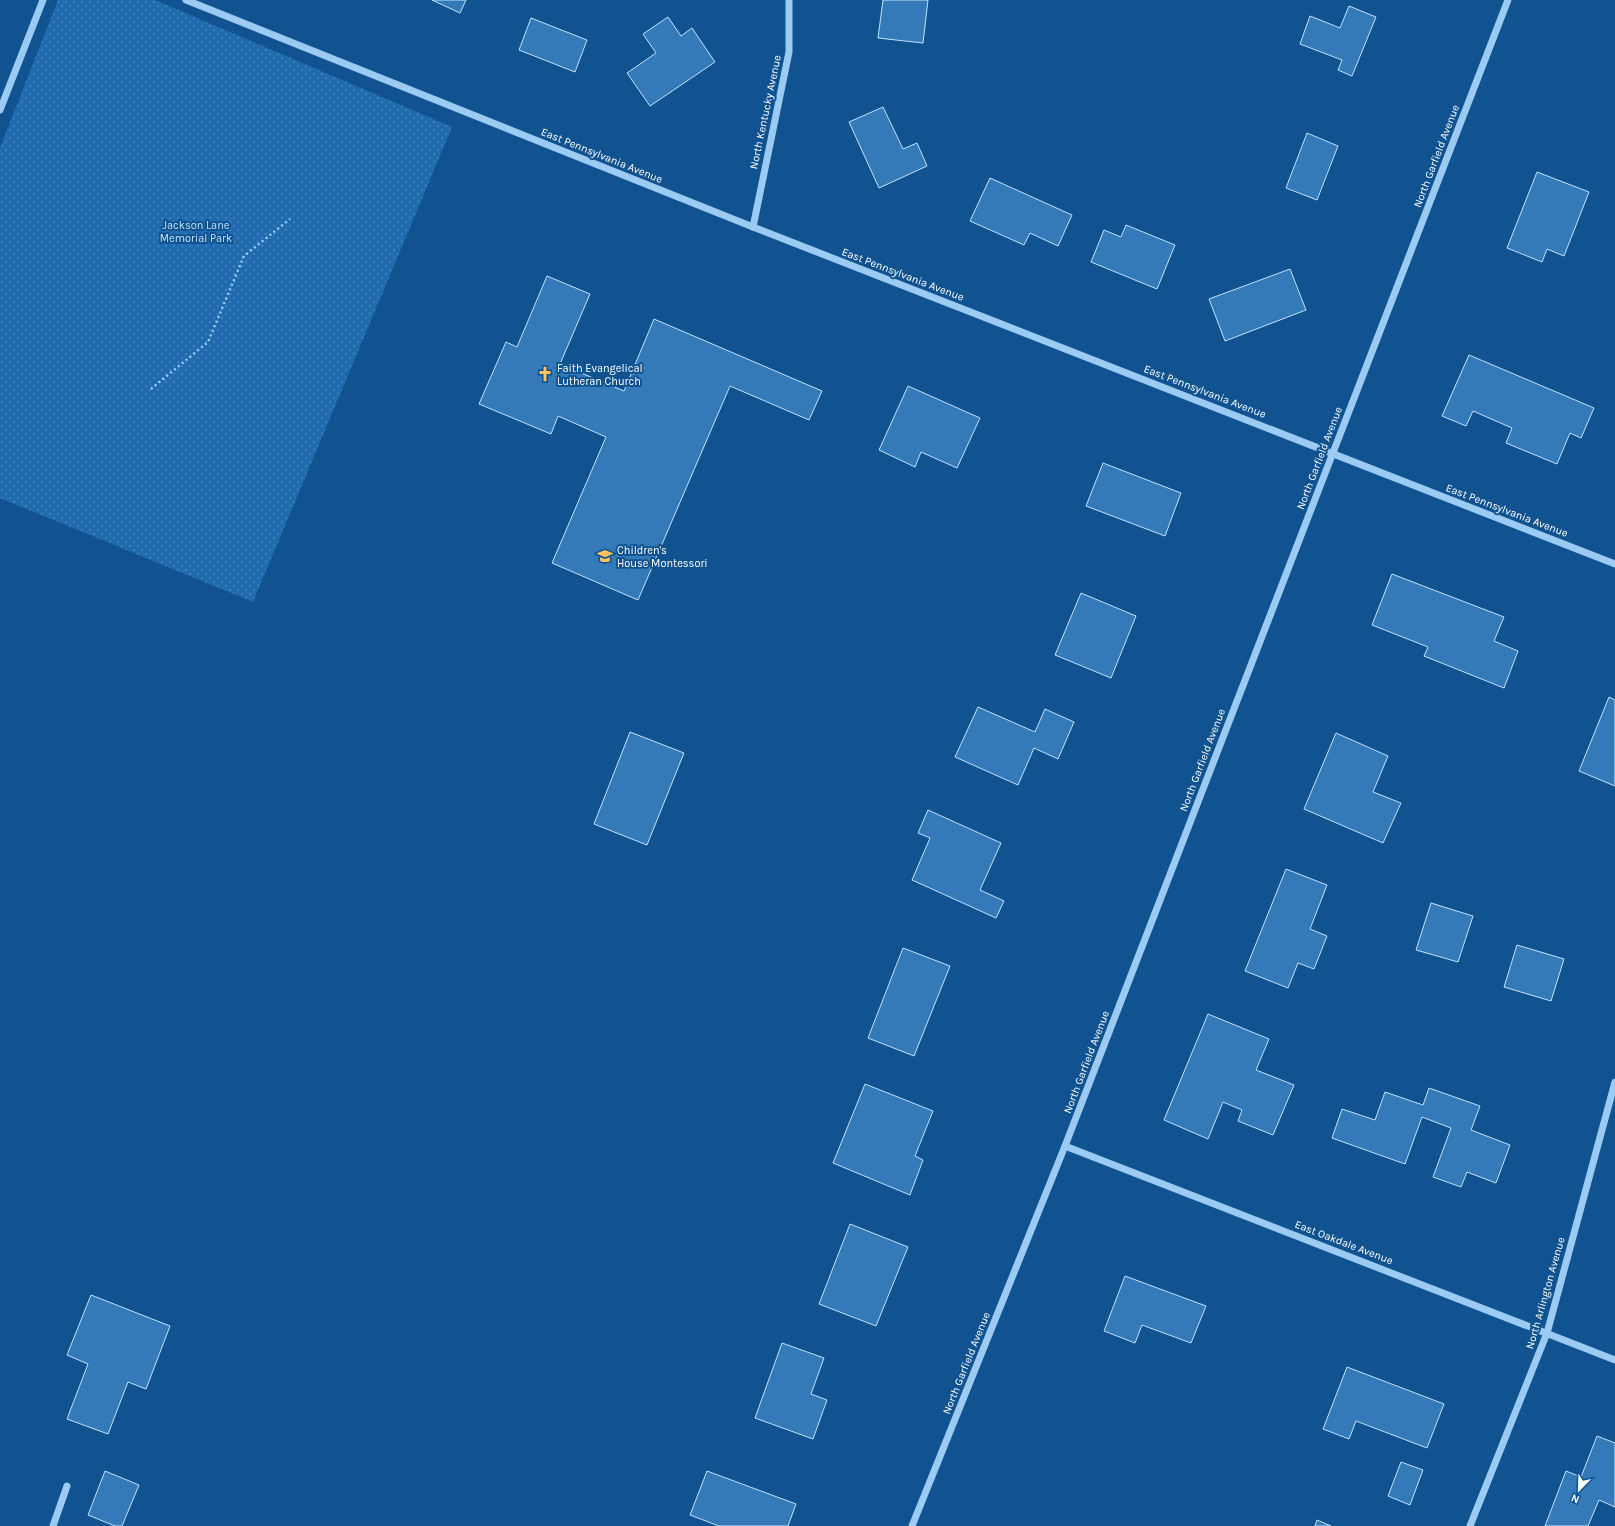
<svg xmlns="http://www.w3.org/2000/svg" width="1615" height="1526" font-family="Karla,sans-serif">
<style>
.park{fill:url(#park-dots)}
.building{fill:#347ab8;stroke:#c2e2fd}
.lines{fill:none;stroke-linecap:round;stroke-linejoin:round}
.path{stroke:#9bcaf3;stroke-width:2.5;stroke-dasharray:2 3;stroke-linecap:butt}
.minor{stroke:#9bcaf3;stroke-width:7}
.labels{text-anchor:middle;stroke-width:4;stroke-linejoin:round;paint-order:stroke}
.street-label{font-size:11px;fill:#fff;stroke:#105390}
.park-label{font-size:11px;fill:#c2e2fd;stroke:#105390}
.poi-label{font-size:11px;fill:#fff;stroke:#105390;text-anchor:start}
</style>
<defs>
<pattern id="park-dots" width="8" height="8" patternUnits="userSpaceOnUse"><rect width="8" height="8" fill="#1f6bae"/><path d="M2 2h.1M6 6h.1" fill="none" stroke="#4c89be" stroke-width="1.8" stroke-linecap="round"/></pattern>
</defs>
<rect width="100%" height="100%" fill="#105390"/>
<!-- park -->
<polygon class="park" points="58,0 155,0 452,127 253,602 0,498 0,148"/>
<!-- building -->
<g class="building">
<polygon points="432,0 466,0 460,13"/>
<polygon points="883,0 928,0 923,43 878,38"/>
<polygon points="1349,6 1376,17 1352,76 1338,70 1342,60 1300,44 1310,16 1340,28"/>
<polygon points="668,17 681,36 692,28 715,62 650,106 627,73 656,53 643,34"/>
<polygon points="531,18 587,40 575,72 519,50"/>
<polygon points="883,107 903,149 917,143 927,166 879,188 849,122"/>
<polygon points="1307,133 1338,146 1317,200 1286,188"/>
<polygon points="1537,172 1589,192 1564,256 1547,249 1542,262 1507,248"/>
<polygon points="990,178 1072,215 1058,246 1030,233 1024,245 970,221"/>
<polygon points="1126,225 1175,245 1157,289 1091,262 1104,230 1121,237"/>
<polygon points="1290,269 1306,310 1225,341 1209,299"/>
<polygon points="547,276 590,294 560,364 624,391 654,319 822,391 809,420 730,386 638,600 552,563 606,437 558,416 551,434 479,404 506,342 517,347"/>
<polygon points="1469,355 1594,408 1581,438 1570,433 1557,464 1506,443 1512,428 1473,411 1466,426 1442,416"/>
<polygon points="908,386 980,418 957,468 921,452 915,467 879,450"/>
<polygon points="1103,463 1181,493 1165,536 1086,506"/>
<polygon points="1392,574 1504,617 1494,641 1518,651 1504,688 1424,656 1428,647 1372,625"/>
<polygon points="1081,593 1136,616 1111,678 1055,655"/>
<polygon points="1609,697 1615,700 1615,786 1579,771"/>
<polygon points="978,707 1035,732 1045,709 1074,722 1058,759 1034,748 1018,785 955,757"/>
<polygon points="630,732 684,753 647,845 594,824"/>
<polygon points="1336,733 1388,756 1373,792 1401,803 1383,843 1304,809"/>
<polygon points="928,810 1001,843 980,890 1004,901 996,918 912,880 930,838 918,833"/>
<polygon points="1286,869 1327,885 1310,929 1327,936 1314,969 1298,963 1288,988 1245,971"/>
<polygon points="1431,903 1473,916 1458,962 1416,950"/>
<polygon points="1517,945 1564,959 1551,1001 1504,987"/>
<polygon points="903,948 950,966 914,1056 868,1038"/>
<polygon points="1208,1014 1269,1039 1256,1070 1294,1085 1273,1135 1238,1121 1242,1110 1223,1102 1208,1139 1164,1120"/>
<polygon points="865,1084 933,1111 915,1156 923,1160 910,1195 833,1163"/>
<polygon points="1429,1088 1480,1106 1471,1130 1510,1145 1496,1183 1467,1172 1461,1187 1433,1177 1451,1128 1422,1117 1405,1164 1332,1138 1342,1109 1375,1120 1385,1092 1423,1105"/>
<polygon points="850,1224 908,1247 876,1326 819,1304"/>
<polygon points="1125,1276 1206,1306 1191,1343 1142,1325 1135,1343 1104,1331"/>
<polygon points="91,1295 170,1326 146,1389 128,1382 108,1434 67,1419 88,1364 67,1355"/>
<polygon points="782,1343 824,1358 811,1394 827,1400 813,1439 755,1418"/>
<polygon points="1347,1367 1444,1404 1427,1448 1356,1421 1349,1439 1323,1429"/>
<polygon points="1597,1436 1615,1443 1615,1507 1599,1500 1588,1526 1545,1526 1566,1471 1581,1477"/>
<polygon points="1401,1462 1423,1470 1410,1505 1388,1496"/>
<polygon points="105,1471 139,1485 122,1526 115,1526 88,1515"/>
<polygon points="707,1471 796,1504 788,1526 719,1526 690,1515"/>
<polygon points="1317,1520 1331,1526 1315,1526"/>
</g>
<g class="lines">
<!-- path -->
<polyline class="path" points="151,389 208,342 244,256 290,219"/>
<!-- minor -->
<g class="minor">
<polyline points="186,0 753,227 1615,564"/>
<polyline points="0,110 43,0"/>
<polyline points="753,227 789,52 789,0"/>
<polyline points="1065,1146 1615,1360"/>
<polyline points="53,1526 67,1486"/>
<polyline points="912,1526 1065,1146 1508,0"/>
<polyline points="1470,1526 1547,1333 1615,1082"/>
</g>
</g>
<!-- icons -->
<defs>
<symbol id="church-bare" viewBox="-9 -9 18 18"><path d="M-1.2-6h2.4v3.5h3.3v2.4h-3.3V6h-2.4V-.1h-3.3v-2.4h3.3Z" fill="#ffc35c" stroke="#105390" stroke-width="2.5" paint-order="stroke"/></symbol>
<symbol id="school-bare" viewBox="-9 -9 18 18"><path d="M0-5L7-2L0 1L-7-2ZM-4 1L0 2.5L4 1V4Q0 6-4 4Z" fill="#ffc35c" stroke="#105390" stroke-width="2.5" paint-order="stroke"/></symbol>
</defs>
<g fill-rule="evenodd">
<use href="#church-bare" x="534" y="363" width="22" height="22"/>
<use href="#school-bare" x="594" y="545" width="22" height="22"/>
</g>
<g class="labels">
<!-- street labels -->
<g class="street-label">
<text transform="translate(765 112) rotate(-78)" y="4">North Kentucky Avenue</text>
<text transform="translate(602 155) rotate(22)" y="4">East Pennsylvania Avenue</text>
<text transform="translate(1436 156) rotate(-69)" y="4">North Garfield Avenue</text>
<text transform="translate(903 274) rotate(21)" y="4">East Pennsylvania Avenue</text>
<text transform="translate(1205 391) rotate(21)" y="4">East Pennsylvania Avenue</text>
<text transform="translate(1319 458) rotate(-69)" y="4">North Garfield Avenue</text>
<text transform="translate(1507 510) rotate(21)" y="4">East Pennsylvania Avenue</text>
<text transform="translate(1202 760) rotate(-69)" y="4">North Garfield Avenue</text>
<text transform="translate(1086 1062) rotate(-69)" y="4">North Garfield Avenue</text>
<text transform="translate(1344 1242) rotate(21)" y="4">East Oakdale Avenue</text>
<text transform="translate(1545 1293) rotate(-74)" y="4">North Arlington Avenue</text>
<text transform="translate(966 1363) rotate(-68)" y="4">North Garfield Avenue</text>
</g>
<!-- park labels -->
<g class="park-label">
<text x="196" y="229">Jackson Lane<tspan x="196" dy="13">Memorial Park</tspan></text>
</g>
<!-- poi labels -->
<g class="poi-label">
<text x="557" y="372">Faith Evangelical<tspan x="557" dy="13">Lutheran Church</tspan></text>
<text x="617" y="554">Children's<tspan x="617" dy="13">House Montessori</tspan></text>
</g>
</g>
<!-- north arrow -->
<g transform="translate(1579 1490) rotate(203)" stroke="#105390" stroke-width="3" paint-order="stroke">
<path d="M0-3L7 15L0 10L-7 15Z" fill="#ffffff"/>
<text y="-6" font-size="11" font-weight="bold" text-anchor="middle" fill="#ffffff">N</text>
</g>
</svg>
